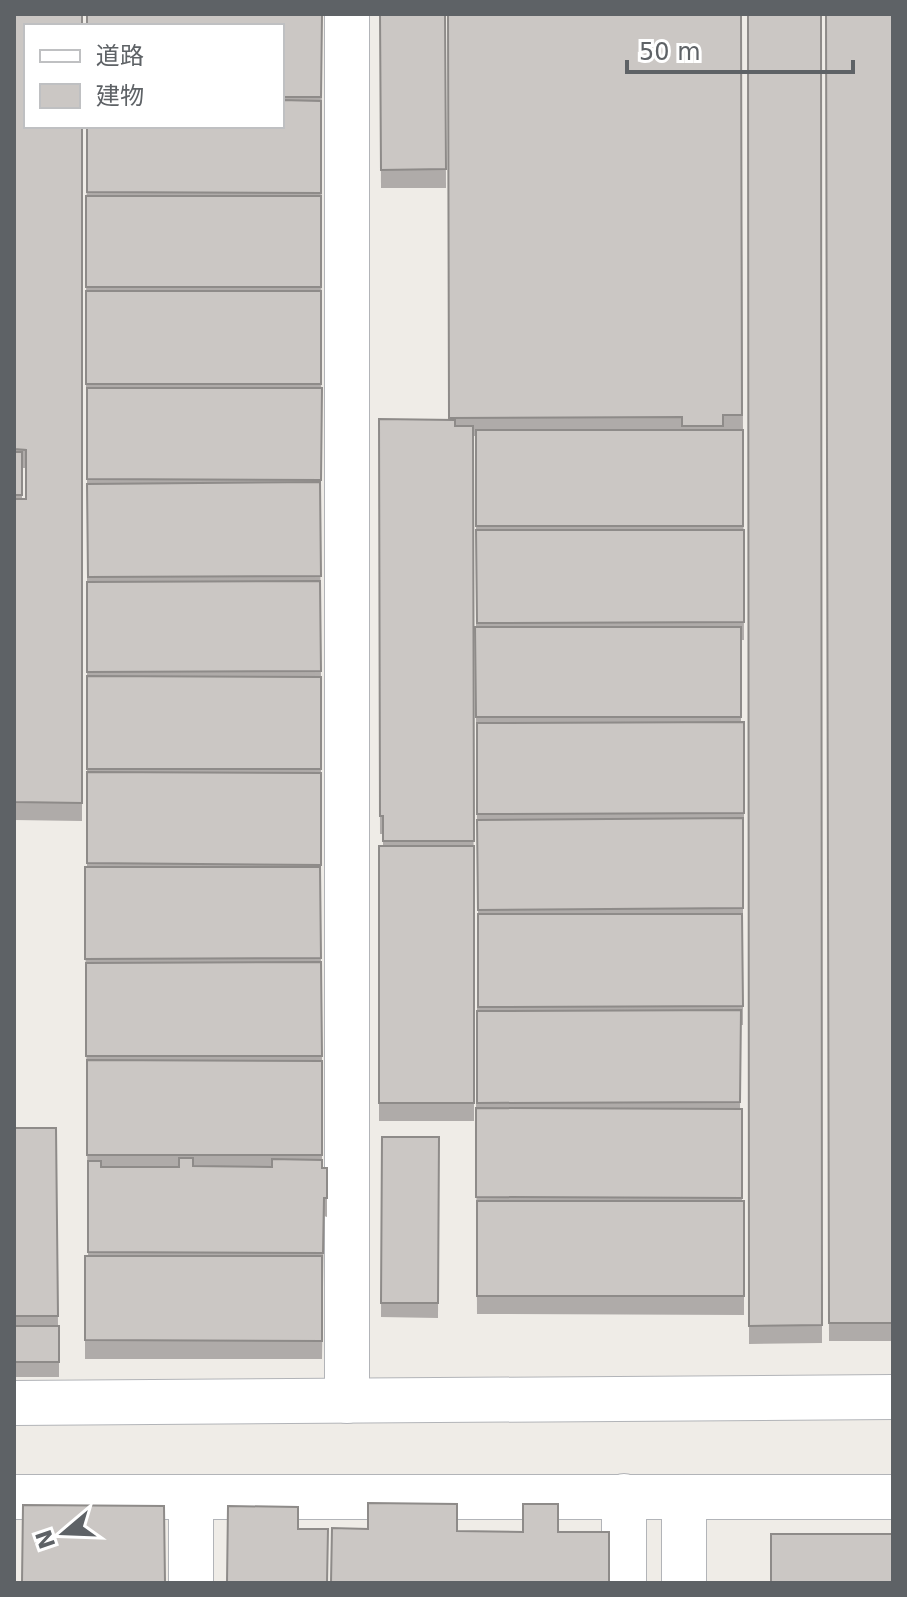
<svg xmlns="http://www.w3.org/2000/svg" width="907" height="1597" font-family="'DejaVu Sans','Noto Sans JP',sans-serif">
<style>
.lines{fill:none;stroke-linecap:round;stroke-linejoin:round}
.minor-casing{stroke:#b2b4b8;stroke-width:46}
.minor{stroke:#fff;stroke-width:44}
.wall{fill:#afaba9;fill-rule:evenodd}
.building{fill:#cbc7c4;stroke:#8e8b89;stroke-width:2}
</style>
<rect width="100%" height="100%" fill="#efece7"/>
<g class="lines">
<defs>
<g id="minor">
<polyline points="347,1401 347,14"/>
<polyline points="14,1403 893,1397"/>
<polyline points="624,1496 624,1583"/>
<polyline points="14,1497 893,1497"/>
<polyline points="191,1497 191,1583"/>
<polyline points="684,1497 684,1583"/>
</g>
</defs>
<!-- minor casing -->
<use href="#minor" class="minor-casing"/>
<!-- minor -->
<use href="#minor" class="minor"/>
</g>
<!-- wall -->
<g class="wall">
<path d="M14 14 82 126V821L14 820ZM22 468H26V499H22Z"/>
<polygon points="322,14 321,498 320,498 321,677 321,962 322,1061 322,1168 327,1198 327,1217 324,1216 322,1359 85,1359 85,1256 88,1256 85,885 87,867 87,402 86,402 86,309 87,126 282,126 282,26"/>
<polygon points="380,14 445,14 446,188 381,188"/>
<polygon points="448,14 741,14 744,640 741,640 741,722 744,722 744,832 743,832 743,1025 741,1025 740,1109 742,1109 742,1201 744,1201 744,1315 477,1314 476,1108 478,914 476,735 476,436 473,436 474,1121 379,1121 379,846 383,846 383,834 380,834 379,419 449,420"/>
<polygon points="748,14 821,14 822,1343 749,1344"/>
<polygon points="826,14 893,14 893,1341 829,1341"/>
<polygon points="14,1128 56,1128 58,1326 59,1326 59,1377 14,1377"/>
<polygon points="382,1137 439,1137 438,1318 381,1317"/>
</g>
<!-- building -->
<g class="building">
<polygon points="14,14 82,14 82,26 26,26 26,126 82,126 82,803 14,802 14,499 26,499 26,450 14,449"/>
<polygon points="87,14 322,14 321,97 282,97 282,26 87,26"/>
<polygon points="380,14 445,14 446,169 381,170"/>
<polygon points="448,14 741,14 742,415 723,415 723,426 682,426 682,417 449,418"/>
<polygon points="748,14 821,14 822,1325 749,1326"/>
<polygon points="826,14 893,14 893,1323 829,1323"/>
<polygon points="282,100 321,101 321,193 87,192 87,126 282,126"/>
<rect x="86" y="196" width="235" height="91"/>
<rect x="86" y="291" width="235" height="93"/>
<polygon points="87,388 322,388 321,480 87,479"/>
<polygon points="379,419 455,420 455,426 473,426 474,841 383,841 383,816 380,816"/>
<rect x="476" y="430" width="267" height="96"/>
<rect x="14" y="452" width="8" height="43"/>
<polygon points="320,482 321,576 88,577 87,484"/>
<polygon points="476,530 744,530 744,622 477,623"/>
<polygon points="320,581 321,671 87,672 87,582"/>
<polygon points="475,627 741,627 741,717 476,717"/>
<polygon points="87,676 321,677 321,769 87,769"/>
<polygon points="744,722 744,813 477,814 477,723"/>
<polygon points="87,772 321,773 321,865 87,863"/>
<polygon points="743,818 743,908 478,910 477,820"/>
<rect x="379" y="846" width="95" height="257"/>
<polygon points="85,867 320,867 321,958 85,959"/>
<polygon points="478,914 742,914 743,1006 478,1007"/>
<polygon points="321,962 322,1056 86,1056 86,963"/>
<polygon points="741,1010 740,1102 477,1103 477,1011"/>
<polygon points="87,1060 322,1061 322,1155 87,1155"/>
<polygon points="476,1108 742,1109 742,1198 476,1197"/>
<polygon points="14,1128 56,1128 58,1316 14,1316"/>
<polygon points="382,1137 439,1137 438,1303 381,1303"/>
<polygon points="179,1158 193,1158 193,1166 272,1167 272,1159 322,1160 322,1168 327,1168 327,1198 324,1198 323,1253 88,1252 88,1161 101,1161 101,1167 179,1167"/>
<rect x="477" y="1201" width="267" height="95"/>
<polygon points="85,1256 322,1256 322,1341 85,1340"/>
<rect x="14" y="1326" width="45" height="36"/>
<polygon points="368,1503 457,1504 457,1531 523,1532 523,1504 558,1504 558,1532 609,1532 609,1583 331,1583 332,1528 368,1529"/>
<polygon points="23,1505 164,1506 165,1583 22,1583"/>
<polygon points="228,1506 298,1507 298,1529 328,1529 327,1583 227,1583"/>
<rect x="771" y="1534" width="122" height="49"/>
</g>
<!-- border -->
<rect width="907" height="1597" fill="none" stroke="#5e6266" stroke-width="32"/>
<!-- legend -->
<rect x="24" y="24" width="260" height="104" fill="#ffffff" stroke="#bfc0c2" stroke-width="2"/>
<rect x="40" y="50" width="40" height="12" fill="#ffffff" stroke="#bfc0c2" stroke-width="2"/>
<text x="96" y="64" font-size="24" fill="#5e6266">道路</text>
<rect x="40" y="84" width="40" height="24" fill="#cbc7c4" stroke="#bfc0c2" stroke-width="2"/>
<text x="96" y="104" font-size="24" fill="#5e6266">建物</text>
<!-- north arrow -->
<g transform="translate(64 1533) rotate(251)" stroke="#ffffff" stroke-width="6" paint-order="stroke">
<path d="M0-6L14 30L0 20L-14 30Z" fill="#5e6266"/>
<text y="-12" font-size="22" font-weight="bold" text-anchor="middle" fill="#5e6266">N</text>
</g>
<!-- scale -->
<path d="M627 60v12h226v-12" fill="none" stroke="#5e6266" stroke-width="4"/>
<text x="639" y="60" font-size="24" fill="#5e6266" stroke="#ffffff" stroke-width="6" paint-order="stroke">50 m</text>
</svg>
